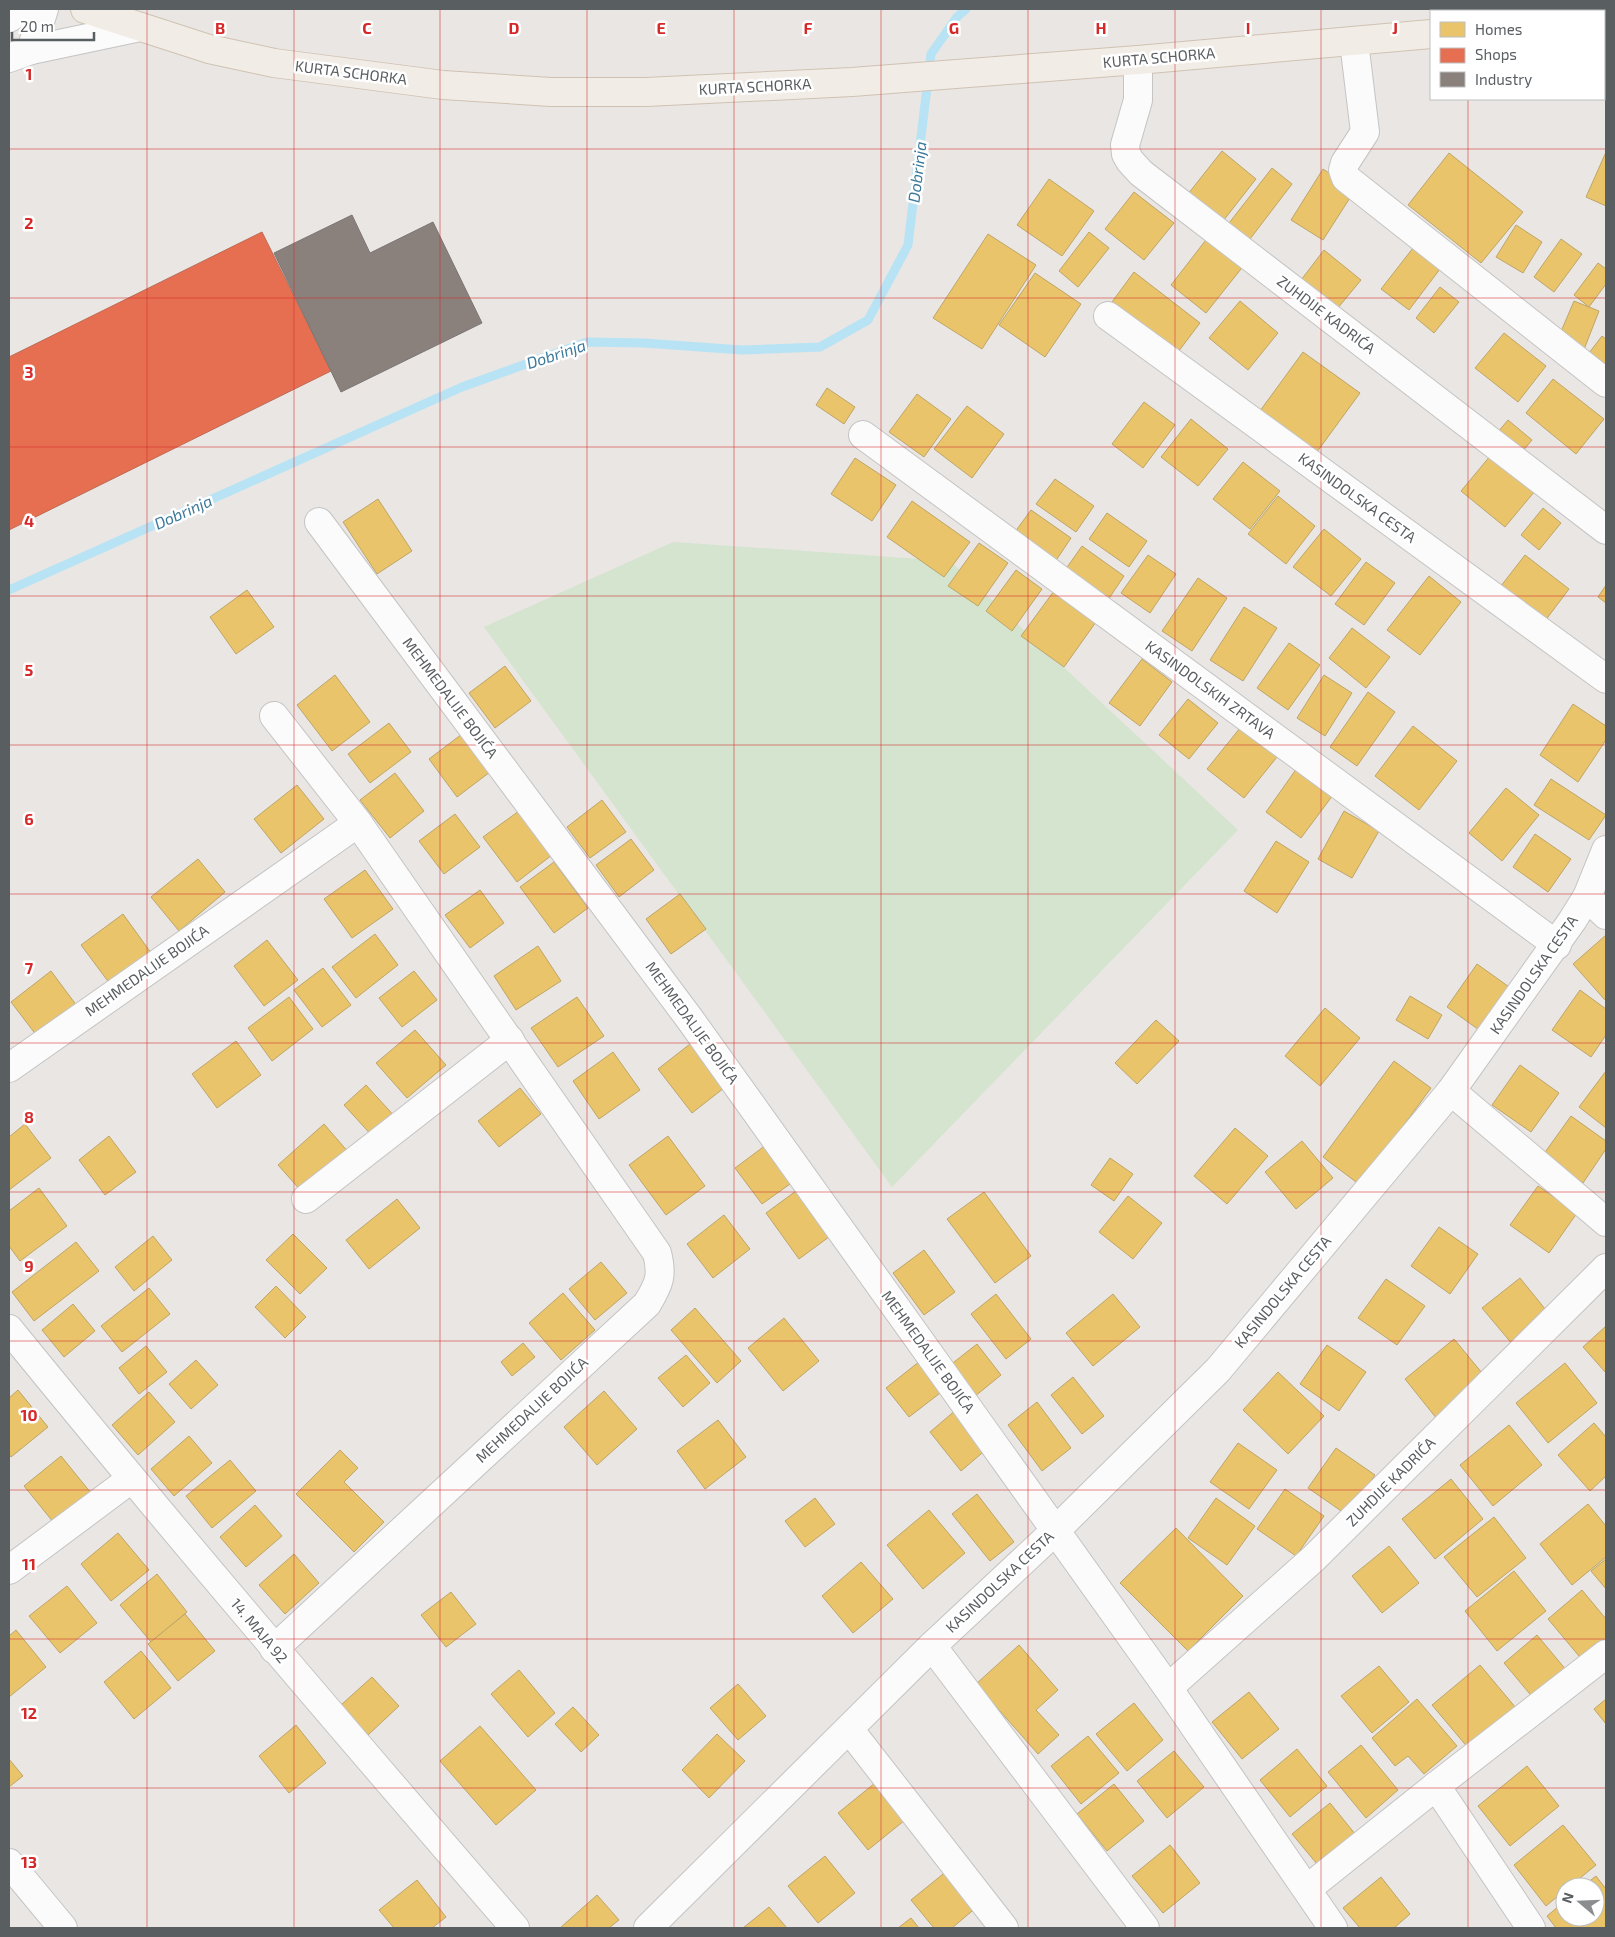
<svg xmlns="http://www.w3.org/2000/svg" width="1615" height="1937" font-family="'Exo 2',sans-serif">
<style>
.green{fill:#d4e4ce}
.homes{fill:#e9c46a;stroke:#bea567}
.shops{fill:#e76f51;stroke:#bc6a56}
.industry{fill:#8a817c;stroke:#7b7674}
.lines{fill:none;stroke-linecap:round;stroke-linejoin:round}
.stream{stroke:#b7e3f4;stroke-width:9}
.minor-casing{stroke:#c4c4c4;stroke-width:30}
.major-casing{stroke:#d0c2b2;stroke-width:30}
.minor{stroke:#fcfbfb;stroke-width:28}
.major{stroke:#f1ede6;stroke-width:28}
.grid{fill:none;stroke:#d62828;stroke-width:1;stroke-opacity:0.55}
.labels{text-anchor:middle;stroke-width:5;stroke-linejoin:round;paint-order:stroke}
.street-label{font-size:15px;fill:#595e61;stroke:#fff}
.water-label{font-size:16px;font-style:italic;fill:#3b799b;stroke:#fff}
.grid-label{font-size:16px;text-anchor:middle;font-weight:bold;fill:#d62828;stroke:#fff;stroke-width:5;stroke-linejoin:round;paint-order:stroke}
</style>
<rect width="100%" height="100%" fill="#e9e6e3"/>
<!-- green -->
<polygon class="green" points="673,542 950,561 1238,830 892,1187 484,627"/>
<!-- homes -->
<g class="homes">
<polygon points="1222,151 1256,179 1223,221 1188,194"/>
<polygon points="1606,152 1606,206 1586,197"/>
<polygon points="1449,153 1523,212 1481,263 1408,205"/>
<polygon points="1272,168 1292,184 1250,239 1229,223"/>
<polygon points="1323,169 1355,190 1323,240 1291,220"/>
<polygon points="1049,179 1094,211 1062,256 1017,225"/>
<polygon points="1134,192 1174,223 1144,260 1105,229"/>
<polygon points="1516,225 1542,242 1523,273 1496,257"/>
<polygon points="1089,232 1109,248 1078,287 1059,271"/>
<polygon points="988,234 1036,265 982,349 933,318"/>
<polygon points="1209,236 1245,264 1206,313 1171,285"/>
<polygon points="1561,239 1582,254 1554,292 1534,277"/>
<polygon points="1413,248 1440,269 1409,310 1381,289"/>
<polygon points="1324,250 1361,280 1337,309 1301,280"/>
<polygon points="1598,263 1606,269 1606,284 1589,307 1574,295"/>
<polygon points="1134,272 1200,323 1175,356 1109,306"/>
<polygon points="1035,273 1081,304 1045,357 999,325"/>
<polygon points="1440,287 1459,302 1434,333 1416,318"/>
<polygon points="1240,301 1278,333 1248,370 1209,338"/>
<polygon points="1574,301 1599,311 1583,352 1557,341"/>
<polygon points="1504,333 1546,366 1518,402 1475,368"/>
<polygon points="1602,336 1606,339 1606,366 1589,353"/>
<polygon points="1303,352 1360,393 1314,456 1257,415"/>
<polygon points="1553,379 1604,419 1576,454 1526,413"/>
<polygon points="827,388 855,407 844,424 816,405"/>
<polygon points="917,394 951,419 924,457 889,432"/>
<polygon points="1144,402 1175,425 1143,468 1112,444"/>
<polygon points="967,406 1004,434 972,478 934,449"/>
<polygon points="1191,419 1228,449 1198,486 1161,457"/>
<polygon points="1508,420 1532,440 1516,459 1492,439"/>
<polygon points="1491,455 1535,491 1505,527 1461,491"/>
<polygon points="855,458 896,485 872,521 831,494"/>
<polygon points="1243,462 1280,491 1250,529 1213,499"/>
<polygon points="1055,479 1094,506 1076,532 1036,504"/>
<polygon points="1278,496 1315,526 1286,564 1248,534"/>
<polygon points="378,499 412,551 377,574 343,522"/>
<polygon points="912,501 970,542 944,577 887,537"/>
<polygon points="1543,508 1561,523 1539,550 1521,535"/>
<polygon points="1031,510 1071,538 1053,565 1012,536"/>
<polygon points="1107,513 1147,541 1129,567 1089,539"/>
<polygon points="1324,529 1361,559 1331,596 1293,567"/>
<polygon points="979,543 1008,563 978,606 948,586"/>
<polygon points="1082,546 1124,576 1106,603 1063,573"/>
<polygon points="1148,555 1176,574 1150,613 1121,593"/>
<polygon points="1525,555 1569,589 1542,625 1497,591"/>
<polygon points="1366,562 1395,583 1364,625 1335,604"/>
<polygon points="1016,570 1042,589 1012,631 986,611"/>
<polygon points="1429,576 1461,602 1420,655 1387,630"/>
<polygon points="1198,578 1227,598 1192,651 1162,631"/>
<polygon points="1606,585 1606,603 1598,597"/>
<polygon points="247,590 274,627 236,654 210,617"/>
<polygon points="1054,591 1096,622 1064,667 1021,636"/>
<polygon points="1244,607 1277,628 1243,681 1210,660"/>
<polygon points="1352,628 1390,657 1366,688 1329,658"/>
<polygon points="1289,643 1320,665 1288,710 1257,688"/>
<polygon points="1142,659 1172,682 1140,726 1109,703"/>
<polygon points="505,666 531,701 495,728 469,693"/>
<polygon points="335,675 370,722 332,751 297,705"/>
<polygon points="1324,675 1352,693 1325,736 1297,718"/>
<polygon points="1368,692 1395,712 1357,766 1330,747"/>
<polygon points="1188,699 1218,723 1189,759 1159,735"/>
<polygon points="1573,704 1606,726 1606,740 1578,782 1540,755"/>
<polygon points="389,723 411,752 370,783 348,754"/>
<polygon points="1413,726 1457,761 1419,810 1375,776"/>
<polygon points="1240,728 1277,757 1244,798 1207,769"/>
<polygon points="462,734 490,772 457,797 429,759"/>
<polygon points="1297,768 1333,795 1301,838 1266,812"/>
<polygon points="395,773 424,811 390,838 360,800"/>
<polygon points="1551,779 1606,815 1589,840 1534,805"/>
<polygon points="297,785 324,819 281,853 254,819"/>
<polygon points="1506,788 1539,815 1502,861 1469,833"/>
<polygon points="602,800 626,832 590,858 567,827"/>
<polygon points="519,811 552,855 517,882 483,837"/>
<polygon points="1344,811 1379,831 1352,878 1318,859"/>
<polygon points="455,814 480,847 444,874 419,841"/>
<polygon points="1535,834 1571,859 1548,892 1513,867"/>
<polygon points="631,839 654,870 619,897 596,865"/>
<polygon points="1276,841 1309,862 1277,913 1244,891"/>
<polygon points="198,859 225,892 179,931 151,897"/>
<polygon points="554,862 588,908 554,933 520,887"/>
<polygon points="365,870 393,909 352,938 324,899"/>
<polygon points="480,890 504,923 470,948 445,915"/>
<polygon points="680,894 706,929 671,954 646,919"/>
<polygon points="123,914 154,957 113,988 81,945"/>
<polygon points="375,934 398,965 356,998 332,967"/>
<polygon points="1606,935 1606,998 1605,1000 1573,964"/>
<polygon points="267,940 298,980 264,1006 234,966"/>
<polygon points="538,946 561,981 516,1010 494,976"/>
<polygon points="1477,964 1512,989 1482,1032 1447,1007"/>
<polygon points="323,968 351,1005 322,1027 294,990"/>
<polygon points="51,971 80,1010 40,1040 11,1002"/>
<polygon points="414,971 437,1000 402,1027 379,998"/>
<polygon points="1580,990 1606,1009 1606,1035 1591,1057 1552,1030"/>
<polygon points="1410,996 1442,1015 1428,1039 1396,1020"/>
<polygon points="289,997 313,1029 272,1061 248,1028"/>
<polygon points="577,997 604,1036 558,1067 531,1028"/>
<polygon points="1325,1008 1360,1038 1320,1086 1285,1056"/>
<polygon points="1156,1020 1179,1041 1137,1084 1115,1063"/>
<polygon points="415,1030 446,1065 407,1098 376,1063"/>
<polygon points="236,1041 261,1075 217,1108 192,1074"/>
<polygon points="690,1044 724,1088 692,1113 658,1069"/>
<polygon points="613,1052 640,1090 599,1119 573,1081"/>
<polygon points="1394,1061 1431,1088 1360,1185 1323,1157"/>
<polygon points="1520,1065 1559,1093 1531,1132 1492,1105"/>
<polygon points="1606,1071 1606,1128 1579,1107"/>
<polygon points="366,1085 397,1119 375,1139 344,1105"/>
<polygon points="520,1088 541,1114 499,1147 478,1121"/>
<polygon points="1571,1116 1606,1141 1606,1149 1583,1183 1543,1155"/>
<polygon points="25,1124 51,1158 9,1190 9,1137"/>
<polygon points="324,1124 349,1153 303,1193 278,1165"/>
<polygon points="1235,1128 1268,1156 1227,1204 1194,1176"/>
<polygon points="109,1136 136,1172 105,1195 79,1160"/>
<polygon points="668,1136 705,1186 666,1215 629,1165"/>
<polygon points="1302,1141 1333,1178 1296,1209 1265,1172"/>
<polygon points="770,1142 797,1179 762,1204 735,1168"/>
<polygon points="1110,1158 1133,1174 1114,1201 1091,1185"/>
<polygon points="1538,1186 1577,1213 1549,1253 1510,1225"/>
<polygon points="39,1188 67,1226 20,1261 9,1246 9,1211"/>
<polygon points="800,1188 833,1234 799,1259 766,1213"/>
<polygon points="984,1192 1031,1256 995,1283 947,1219"/>
<polygon points="1128,1196 1162,1223 1133,1259 1099,1232"/>
<polygon points="397,1199 420,1228 369,1269 346,1240"/>
<polygon points="724,1215 750,1249 713,1278 687,1244"/>
<polygon points="1439,1227 1478,1254 1450,1294 1411,1266"/>
<polygon points="293,1234 327,1268 300,1294 266,1260"/>
<polygon points="153,1236 172,1260 134,1291 115,1267"/>
<polygon points="76,1242 99,1271 34,1321 12,1292"/>
<polygon points="924,1250 955,1292 924,1315 893,1273"/>
<polygon points="601,1262 627,1293 595,1320 569,1289"/>
<polygon points="1520,1278 1550,1315 1513,1345 1482,1308"/>
<polygon points="1386,1279 1425,1306 1397,1345 1358,1318"/>
<polygon points="276,1286 306,1317 285,1338 255,1307"/>
<polygon points="149,1288 170,1314 122,1352 101,1326"/>
<polygon points="563,1293 595,1330 561,1360 529,1323"/>
<polygon points="996,1294 1031,1339 1006,1359 971,1314"/>
<polygon points="1113,1294 1140,1327 1093,1366 1066,1333"/>
<polygon points="73,1304 95,1331 64,1357 42,1330"/>
<polygon points="695,1308 741,1361 717,1383 671,1330"/>
<polygon points="784,1318 819,1361 783,1391 748,1348"/>
<polygon points="1606,1326 1606,1373 1583,1347"/>
<polygon points="1454,1339 1487,1379 1437,1419 1405,1379"/>
<polygon points="523,1343 535,1357 512,1376 501,1362"/>
<polygon points="977,1344 1001,1375 974,1397 949,1366"/>
<polygon points="1327,1345 1366,1372 1339,1411 1300,1384"/>
<polygon points="146,1346 167,1372 139,1394 119,1368"/>
<polygon points="686,1355 710,1383 683,1407 658,1378"/>
<polygon points="196,1360 218,1385 191,1409 169,1384"/>
<polygon points="920,1361 944,1390 909,1417 886,1388"/>
<polygon points="1565,1363 1597,1403 1548,1443 1516,1403"/>
<polygon points="1278,1372 1324,1416 1288,1454 1243,1410"/>
<polygon points="1073,1377 1104,1416 1082,1434 1051,1395"/>
<polygon points="18,1390 48,1427 11,1457 9,1454 9,1398"/>
<polygon points="604,1391 637,1429 597,1465 564,1427"/>
<polygon points="149,1392 175,1422 138,1455 112,1425"/>
<polygon points="1037,1402 1071,1448 1042,1471 1008,1425"/>
<polygon points="957,1409 988,1448 961,1471 930,1432"/>
<polygon points="718,1420 746,1457 705,1489 677,1451"/>
<polygon points="1594,1423 1606,1437 1606,1476 1590,1491 1558,1455"/>
<polygon points="1509,1425 1542,1465 1493,1506 1460,1465"/>
<polygon points="189,1436 212,1463 174,1496 151,1469"/>
<polygon points="1238,1443 1277,1470 1249,1509 1210,1482"/>
<polygon points="1336,1448 1375,1475 1347,1515 1308,1488"/>
<polygon points="340,1450 358,1468 344,1482 384,1522 354,1552 296,1494"/>
<polygon points="61,1456 91,1493 54,1523 24,1486"/>
<polygon points="230,1460 256,1491 212,1528 186,1496"/>
<polygon points="1451,1479 1483,1519 1435,1559 1402,1519"/>
<polygon points="1285,1489 1324,1516 1296,1556 1257,1529"/>
<polygon points="977,1494 1014,1542 990,1561 952,1514"/>
<polygon points="815,1498 835,1524 805,1547 785,1521"/>
<polygon points="1216,1498 1255,1526 1227,1565 1188,1538"/>
<polygon points="1588,1504 1606,1526 1606,1557 1572,1585 1540,1544"/>
<polygon points="255,1505 282,1536 246,1567 220,1537"/>
<polygon points="929,1510 965,1553 923,1589 887,1545"/>
<polygon points="1494,1517 1526,1558 1477,1597 1444,1557"/>
<polygon points="1176,1528 1243,1596 1188,1651 1120,1583"/>
<polygon points="118,1533 149,1570 111,1601 81,1564"/>
<polygon points="1389,1546 1419,1583 1382,1613 1352,1576"/>
<polygon points="294,1554 319,1583 285,1614 259,1585"/>
<polygon points="1606,1559 1606,1589 1591,1571"/>
<polygon points="861,1562 893,1599 853,1633 822,1596"/>
<polygon points="1514,1571 1546,1611 1497,1651 1465,1611"/>
<polygon points="157,1574 187,1612 151,1642 120,1605"/>
<polygon points="67,1586 97,1623 60,1653 29,1616"/>
<polygon points="1582,1590 1606,1619 1606,1643 1584,1662 1548,1619"/>
<polygon points="451,1592 476,1624 446,1647 421,1615"/>
<polygon points="185,1614 215,1651 178,1681 148,1644"/>
<polygon points="16,1630 46,1667 9,1697 9,1636"/>
<polygon points="1537,1635 1572,1677 1539,1705 1504,1663"/>
<polygon points="1019,1645 1058,1690 1036,1710 1059,1735 1038,1754 976,1684"/>
<polygon points="141,1651 171,1688 134,1719 104,1682"/>
<polygon points="1480,1665 1516,1708 1469,1749 1432,1705"/>
<polygon points="1379,1666 1409,1702 1372,1733 1341,1696"/>
<polygon points="519,1670 555,1713 528,1737 491,1694"/>
<polygon points="372,1677 399,1706 368,1735 341,1705"/>
<polygon points="738,1684 766,1716 738,1740 710,1708"/>
<polygon points="1249,1692 1279,1729 1242,1759 1212,1722"/>
<polygon points="1417,1699 1457,1746 1424,1774 1408,1756 1395,1766 1372,1738"/>
<polygon points="1606,1699 1606,1724 1594,1709"/>
<polygon points="1134,1703 1163,1740 1127,1771 1096,1734"/>
<polygon points="573,1707 599,1735 581,1752 555,1724"/>
<polygon points="296,1725 326,1763 289,1793 259,1756"/>
<polygon points="480,1726 536,1790 496,1825 440,1761"/>
<polygon points="717,1734 745,1761 709,1798 682,1770"/>
<polygon points="1088,1736 1119,1773 1081,1804 1051,1766"/>
<polygon points="1361,1745 1398,1790 1366,1818 1328,1772"/>
<polygon points="1297,1749 1327,1786 1290,1817 1260,1780"/>
<polygon points="1174,1751 1204,1787 1167,1818 1137,1781"/>
<polygon points="9,1759 23,1776 9,1787"/>
<polygon points="1527,1766 1559,1806 1510,1846 1478,1806"/>
<polygon points="875,1783 905,1820 868,1850 838,1813"/>
<polygon points="1114,1784 1144,1821 1107,1851 1077,1814"/>
<polygon points="1330,1803 1360,1840 1322,1870 1292,1834"/>
<polygon points="1563,1825 1596,1865 1569,1887 1565,1887 1565,1890 1546,1906 1514,1865"/>
<polygon points="1170,1845 1200,1883 1163,1913 1132,1876"/>
<polygon points="825,1856 855,1893 818,1923 788,1886"/>
<polygon points="948,1870 978,1906 952,1928 934,1928 911,1900"/>
<polygon points="1596,1876 1606,1889 1606,1928 1556,1928 1547,1916 1565,1901 1565,1917 1595,1917 1595,1887 1582,1887"/>
<polygon points="1381,1877 1410,1914 1394,1928 1360,1928 1343,1908"/>
<polygon points="417,1880 446,1917 432,1928 394,1928 379,1910"/>
<polygon points="597,1895 619,1920 609,1928 560,1928"/>
<polygon points="769,1907 787,1928 743,1928"/>
<polygon points="911,1918 919,1928 898,1928"/>
</g>
<!-- shops -->
<polygon class="shops" points="262,232 331,371 9,530 9,357"/>
<!-- industry -->
<polygon class="industry" points="352,215 370,253 433,222 482,323 341,392 274,253"/>
<g class="lines">
<!-- stream -->
<polyline class="stream" points="9,590 462,387 587,342 644,343 742,350 820,347 868,320 908,245 931,54 957,17 966,9"/>
<defs>
<g id="minor">
<polyline points="1540,9 1542,11"/>
<polyline points="9,18 24,9"/>
<polyline points="1354,42 1365,132 1345,163 1343,170 1346,178 1606,383"/>
<polyline points="31,50 140,27"/>
<polyline points="9,58 31,50 44,9"/>
<polyline points="1138,60 1138,100 1125,145 1126,154 1130,161 1141,173 1606,530"/>
<polyline points="1108,316 1606,679"/>
<polyline points="863,435 1557,945"/>
<polyline points="319,522 689,1018 1168,1688 1333,1928"/>
<path d="M274 716 358 823 657 1253C663 1276 659 1284 647 1304L274 1649"/>
<polyline points="1587,897 1606,915"/>
<polyline points="9,1068 358,823"/>
<polyline points="1451,1091 1606,1222"/>
<polyline points="306,1199 510,1040"/>
<path d="M9 1329C174 1532 344 1730 515 1928"/>
<polyline points="9,1570 131,1479"/>
<polyline points="932,1646 1145,1928"/>
<polyline points="1168,1688 1313,1559 1606,1268"/>
<polyline points="849,1729 1004,1928"/>
<polyline points="1436,1786 1531,1928"/>
<polyline points="9,1863 63,1928"/>
<polyline points="1307,1889 1436,1786 1606,1654"/>
<polyline points="648,1928 932,1646 1055,1531 1218,1370 1451,1091 1572,921 1587,897 1606,850"/>
</g>
<g id="major">
<polyline points="85,9 209,49 274,63 443,85 551,92 646,92 852,82 1138,60 1431,34"/>
<polyline points="1481,11 1484,9"/>
<polyline points="1604,23 1606,23"/>
</g>
</defs>
<!-- minor casing -->
<use href="#minor" class="minor-casing"/>
<!-- major casing -->
<use href="#major" class="major-casing"/>
<!-- minor -->
<use href="#minor" class="minor"/>
<!-- major -->
<use href="#major" class="major"/>
</g>
<!-- grid -->
<path class="grid" d="M147 9V1928M294 9V1928M440 9V1928M587 9V1928M734 9V1928M881 9V1928M1028 9V1928M1175 9V1928M1321 9V1928M1468 9V11M1468 99V1928M9 149H1606M9 298H1606M9 447H1606M9 596H1606M9 745H1606M9 894H1606M9 1043H1606M9 1192H1606M9 1341H1606M9 1490H1606M9 1639H1606M9 1788H1606"/>
<g class="labels">
<!-- street labels -->
<g class="street-label">
<text transform="translate(1159 58) rotate(-5)" y="5">KURTA SCHORKA</text>
<text transform="translate(351 73) rotate(7)" y="5">KURTA SCHORKA</text>
<text transform="translate(755 87) rotate(-3)" y="5">KURTA SCHORKA</text>
<text transform="translate(1326 315) rotate(37)" y="5">ZUHDIJE KADRIĆA</text>
<text transform="translate(1357 498) rotate(36)" y="5">KASINDOLSKA CESTA</text>
<text transform="translate(1210 690) rotate(36)" y="5">KASINDOLSKIH ZRTAVA</text>
<text transform="translate(450 698) rotate(53)" y="5">MEHMEDALIJE BOJIĆA</text>
<text transform="translate(147 971) rotate(-35)" y="5">MEHMEDALIJE BOJIĆA</text>
<text transform="translate(1534 975) rotate(-55)" y="5">KASINDOLSKA CESTA</text>
<text transform="translate(692 1023) rotate(54)" y="5">MEHMEDALIJE BOJIĆA</text>
<text transform="translate(1283 1292) rotate(-50)" y="5">KASINDOLSKA CESTA</text>
<text transform="translate(928 1352) rotate(54)" y="5">MEHMEDALIJE BOJIĆA</text>
<text transform="translate(532 1410) rotate(-43)" y="5">MEHMEDALIJE BOJIĆA</text>
<text transform="translate(1391 1482) rotate(-45)" y="5">ZUHDIJE KADRIĆA</text>
<text transform="translate(1000 1582) rotate(-43)" y="5">KASINDOLSKA CESTA</text>
<text transform="translate(259 1631) rotate(50)" y="5">14. MAJA 92</text>
</g>
<!-- water labels -->
<g class="water-label">
<text transform="translate(917 172) rotate(-83)" y="6">Dobrinja</text>
<text transform="translate(556 354) rotate(-18)" y="6">Dobrinja</text>
<text transform="translate(183 512) rotate(-24)" y="6">Dobrinja</text>
</g>
</g>
<g class="grid-label">
<text x="220" y="34">B</text>
<text x="367" y="34">C</text>
<text x="514" y="34">D</text>
<text x="661" y="34">E</text>
<text x="808" y="34">F</text>
<text x="954" y="34">G</text>
<text x="1101" y="34">H</text>
<text x="1248" y="34">I</text>
<text x="1395" y="34">J</text>
<text x="29" y="80">1</text>
<text x="29" y="229">2</text>
<text x="29" y="378">3</text>
<text x="29" y="527">4</text>
<text x="29" y="676">5</text>
<text x="29" y="825">6</text>
<text x="29" y="974">7</text>
<text x="29" y="1123">8</text>
<text x="29" y="1272">9</text>
<text x="29" y="1421">10</text>
<text x="29" y="1570">11</text>
<text x="29" y="1719">12</text>
<text x="29" y="1868">13</text>
</g>
<!-- border -->
<rect width="1615" height="1937" fill="none" stroke="#595e61" stroke-width="20"/>
<!-- legend -->
<rect x="1430" y="10" width="175" height="90" fill="#ffffff" stroke="#bdbfc0"/>
<rect x="1440" y="22" width="25" height="15" fill="#e9c46a" stroke="#bdbfc0"/>
<text x="1475" y="35" font-size="15" fill="#595e61">Homes</text>
<rect x="1440" y="48" width="25" height="15" fill="#e76f51" stroke="#bdbfc0"/>
<text x="1475" y="60" font-size="15" fill="#595e61">Shops</text>
<rect x="1440" y="72" width="25" height="15" fill="#8a817c" stroke="#bdbfc0"/>
<text x="1475" y="85" font-size="15" fill="#595e61">Industry</text>
<!-- north arrow -->
<g transform="translate(1580 1902) rotate(289)"><circle r="24" fill="#ffffff" stroke="#bdbfc0"/>
<path d="M0-4L9 19L0 12L-9 19Z" fill="#8b8e8e"/>
<text y="-8" font-size="14" font-weight="bold" text-anchor="middle" fill="#595e61">N</text>
</g>
<!-- scale -->
<path d="M12 32v8h82v-8" fill="none" stroke="#595e61" stroke-width="2.5"/>
<text x="20" y="32" font-size="15" fill="#595e61" stroke="#ffffff" stroke-width="4" paint-order="stroke">20 m</text>
</svg>
